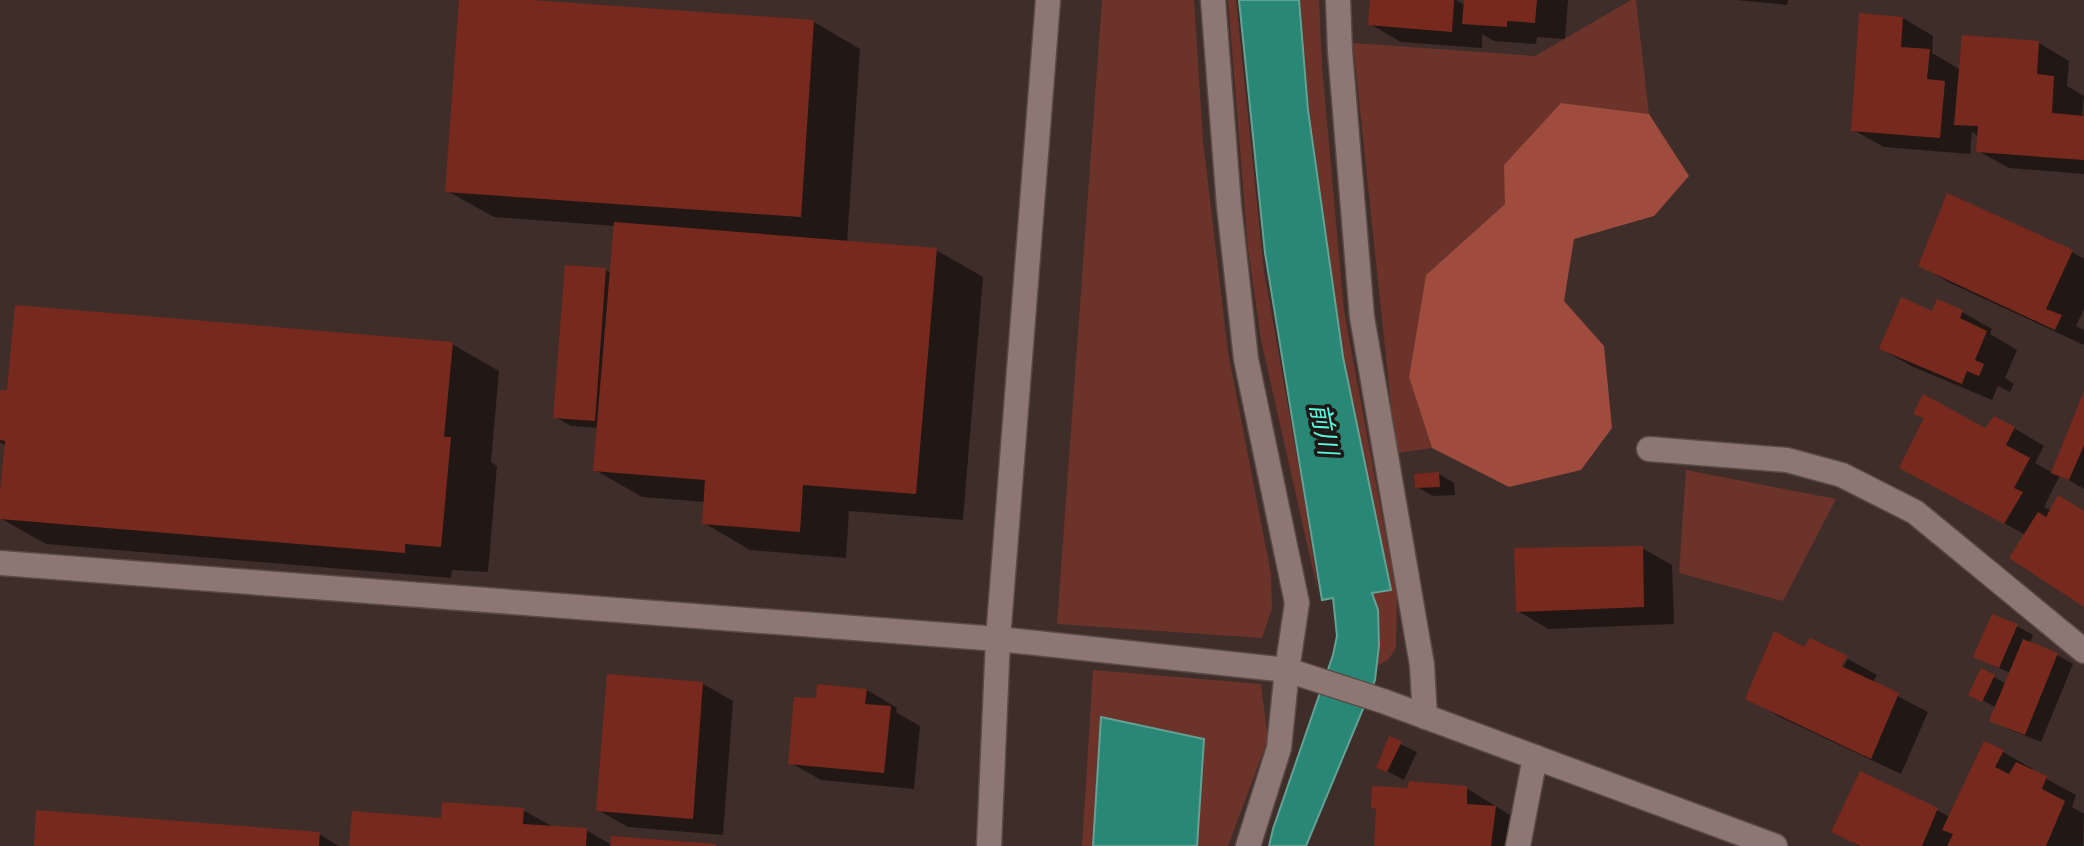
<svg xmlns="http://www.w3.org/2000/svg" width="2084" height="846" font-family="Barlow,'Noto Sans JP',sans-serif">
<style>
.green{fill:#6c332a}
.forest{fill:#9f4c3f}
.water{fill:#298776;stroke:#64a296;stroke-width:2}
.shadow{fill:#0007}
.building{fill:#78291e}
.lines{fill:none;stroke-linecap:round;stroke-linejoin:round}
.minor-casing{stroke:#594a47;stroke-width:27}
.minor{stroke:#8d7773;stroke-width:24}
.labels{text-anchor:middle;stroke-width:7;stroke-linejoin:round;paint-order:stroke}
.water-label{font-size:26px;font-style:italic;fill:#56fcdd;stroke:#201716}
</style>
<rect width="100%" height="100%" fill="#3f2d29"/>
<!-- green -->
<g class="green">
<polygon points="1102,0 1194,0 1203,141 1228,352 1271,574 1272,609 1262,638 1057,624"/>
<polygon points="1228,0 1236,0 1264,271 1303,490 1319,597 1261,340 1248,249"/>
<path d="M1300 0H1319L1322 66 1344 311 1397 597 1396 647 1389 659 1377 666C1381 641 1380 617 1372 593L1392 590 1343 357 1309 109Z"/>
<polygon points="1631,0 1636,0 1649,114 1561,103 1505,204 1426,275 1409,377 1432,448 1396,453 1353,43 1535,56"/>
<polygon points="1686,470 1836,499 1783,601 1679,573"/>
<polygon points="1093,670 1261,684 1268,739 1228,846 1082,846"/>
</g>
<!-- forest -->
<polygon class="forest" points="1561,103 1649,114 1689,176 1654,216 1574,239 1564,301 1604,346 1612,428 1581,470 1509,487 1432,448 1409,377 1426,275 1505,204 1504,165"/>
<!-- water -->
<g class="water">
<polygon points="1239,0 1299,0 1308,110 1343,357 1391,590 1372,593 1378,610 1379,645 1375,680 1306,846 1269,846 1273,829 1333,655 1337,636 1333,598 1322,600 1265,253"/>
<polygon points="1101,717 1204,739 1197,846 1093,846"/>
</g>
<!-- shadow -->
<g class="shadow">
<polygon points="461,0 504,0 814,22 860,49 847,243 936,250 983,277 963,520 849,511 846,558 750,550 704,523 706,502 642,497 595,470 599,428 571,426 555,417 605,270 611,273 615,226 494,217 447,191"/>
<polygon points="1372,0 1456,0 1465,5 1466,0 1568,0 1565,39 1537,37 1536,44 1494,41 1482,34 1482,48 1401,42 1370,24"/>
<polygon points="1737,0 1788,0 1787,5"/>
<polygon points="1903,18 1933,36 1932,53 1961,70 2039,43 2069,61 2067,86 2084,96 2082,117 2084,118 2084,174 2009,168 1978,151 1979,137 1972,132 1970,154 1884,147 1853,130"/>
<polygon points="2072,252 2084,259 2084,309 2076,326 2084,330 2084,345 1950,283 1920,265"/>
<polygon points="1962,312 1992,329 1990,334 2017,350 2005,378 2014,384 2010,392 1998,386 1992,400 1911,366 1881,349 1933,313"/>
<polygon points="452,344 499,371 491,462 497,466 488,572 452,570 451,578 46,544 0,518 6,446 0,442 0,392 9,392"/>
<polygon points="2084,396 2084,489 2060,475 2044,507 2052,511 2084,512 2084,605 2026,535 1931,484 1926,419 1915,413 1986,431 2014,428 2044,446 2035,463 2053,473"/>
<polygon points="1439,474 1454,483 1455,495 1433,496 1417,487"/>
<polygon points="1642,548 1672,565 1674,624 1548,629 1518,611"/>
<polygon points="1993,616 2017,626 2033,635 2029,644 2057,655 2073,664 2041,742 2008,729 1992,720 1997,708 1971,694 1994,677 2007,684 2011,673 1992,665"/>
<polygon points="1848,659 1877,675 1872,683 1928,712 1901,774 1778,716 1748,698 1838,676"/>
<polygon points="703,684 733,701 723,835 628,827 598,810"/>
<polygon points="867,690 897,708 896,712 920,726 914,789 821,780 791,763 818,700"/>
<polygon points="1390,739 1417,752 1404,780 1379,767"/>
<polygon points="1985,744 2003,752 2033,769 2032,771 2076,795 2072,807 2084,814 2083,846 1859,846 1834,832 1937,810 1950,817"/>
<polygon points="1466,788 1526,825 1523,846 1376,846"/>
<polygon points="523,810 555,828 586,830 612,845 613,838 719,846 351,846 443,820"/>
<polygon points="319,834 339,846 36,846"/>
</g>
<!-- building -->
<g class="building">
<polygon points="459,0 532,0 814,20 801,217 445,192"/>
<polygon points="1370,0 1454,0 1452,32 1368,25"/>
<polygon points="1464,0 1537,0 1535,23 1507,21 1507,27 1462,24"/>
<polygon points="1859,13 1903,17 1901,47 1930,49 1927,79 1945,81 1940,138 1851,131"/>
<polygon points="1962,35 2039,41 2037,74 2054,76 2052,113 2084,116 2084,160 1976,152 1978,126 1954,125"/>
<polygon points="1947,193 2073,250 2046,309 2062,315 2055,330 1918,266"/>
<polygon points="614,222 937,248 916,494 803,485 800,532 702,524 705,480 593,471"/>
<polygon points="565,265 606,268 595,421 553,418"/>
<polygon points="1901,297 1932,311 1937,299 1963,310 1960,318 1987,331 1975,360 1984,364 1979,376 1967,371 1962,384 1879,349"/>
<polygon points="15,305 453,342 444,437 451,437 441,547 405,544 405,553 0,519 0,491 5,441 0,440 0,390 7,390"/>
<polygon points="2084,391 2084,445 2069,480 2051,473"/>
<polygon points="1923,394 1985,428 1994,416 2015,427 2006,445 2030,458 2014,488 2023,492 2004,524 1899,468 1924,418 1913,414"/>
<polygon points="1439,472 1440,487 1415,488 1414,474"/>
<polygon points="2058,495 2084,511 2084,607 2009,558 2038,512 2046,517"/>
<polygon points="1643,546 1644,607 1516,612 1514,548"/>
<polygon points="1992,614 2018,624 1999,668 1973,657"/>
<polygon points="1774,631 1804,647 1810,638 1848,656 1841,666 1899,693 1871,759 1745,699"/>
<polygon points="2023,639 2058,653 2025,735 1989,721"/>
<polygon points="1981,668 1995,675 1982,702 1968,695"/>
<polygon points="607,674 703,682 693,819 596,811"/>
<polygon points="817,684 867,689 865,704 891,706 884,773 788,764 794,697 816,698"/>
<polygon points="1389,736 1402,741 1387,772 1376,768"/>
<polygon points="1984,741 2004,750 1995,767 2009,774 2016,762 2047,776 2042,789 2065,801 2046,846 1947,846 1953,834 1942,830"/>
<polygon points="1860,771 1938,808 1922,846 1860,846 1831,832"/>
<polygon points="1409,781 1467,786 1467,804 1496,806 1491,846 1374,846 1376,809 1371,808 1372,786 1408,788"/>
<polygon points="442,802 524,808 523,824 587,828 586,846 349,846 352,811 441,818"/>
<polygon points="36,810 320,832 319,846 34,846"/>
<polygon points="611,836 716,844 716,846 610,846"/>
</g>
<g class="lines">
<defs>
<g id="minor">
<polyline points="1213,0 1229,206 1246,359 1297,603 1287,670 1279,748 1248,846"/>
<polyline points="1338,0 1340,51 1362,317 1422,665 1425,717"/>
<polyline points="1649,449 1787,460 1842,475 1915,512 2084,651"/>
<polyline points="0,563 998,639 1048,0"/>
<polyline points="989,846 998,639 1287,670 1383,701 1775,846"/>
<polyline points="1518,846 1535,757"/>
</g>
</defs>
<!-- minor casing -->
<use href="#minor" class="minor-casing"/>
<!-- minor -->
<use href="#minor" class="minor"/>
</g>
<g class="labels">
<!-- water labels -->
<g class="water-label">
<text transform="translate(1324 429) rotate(79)" y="9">前川</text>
</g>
</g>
</svg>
